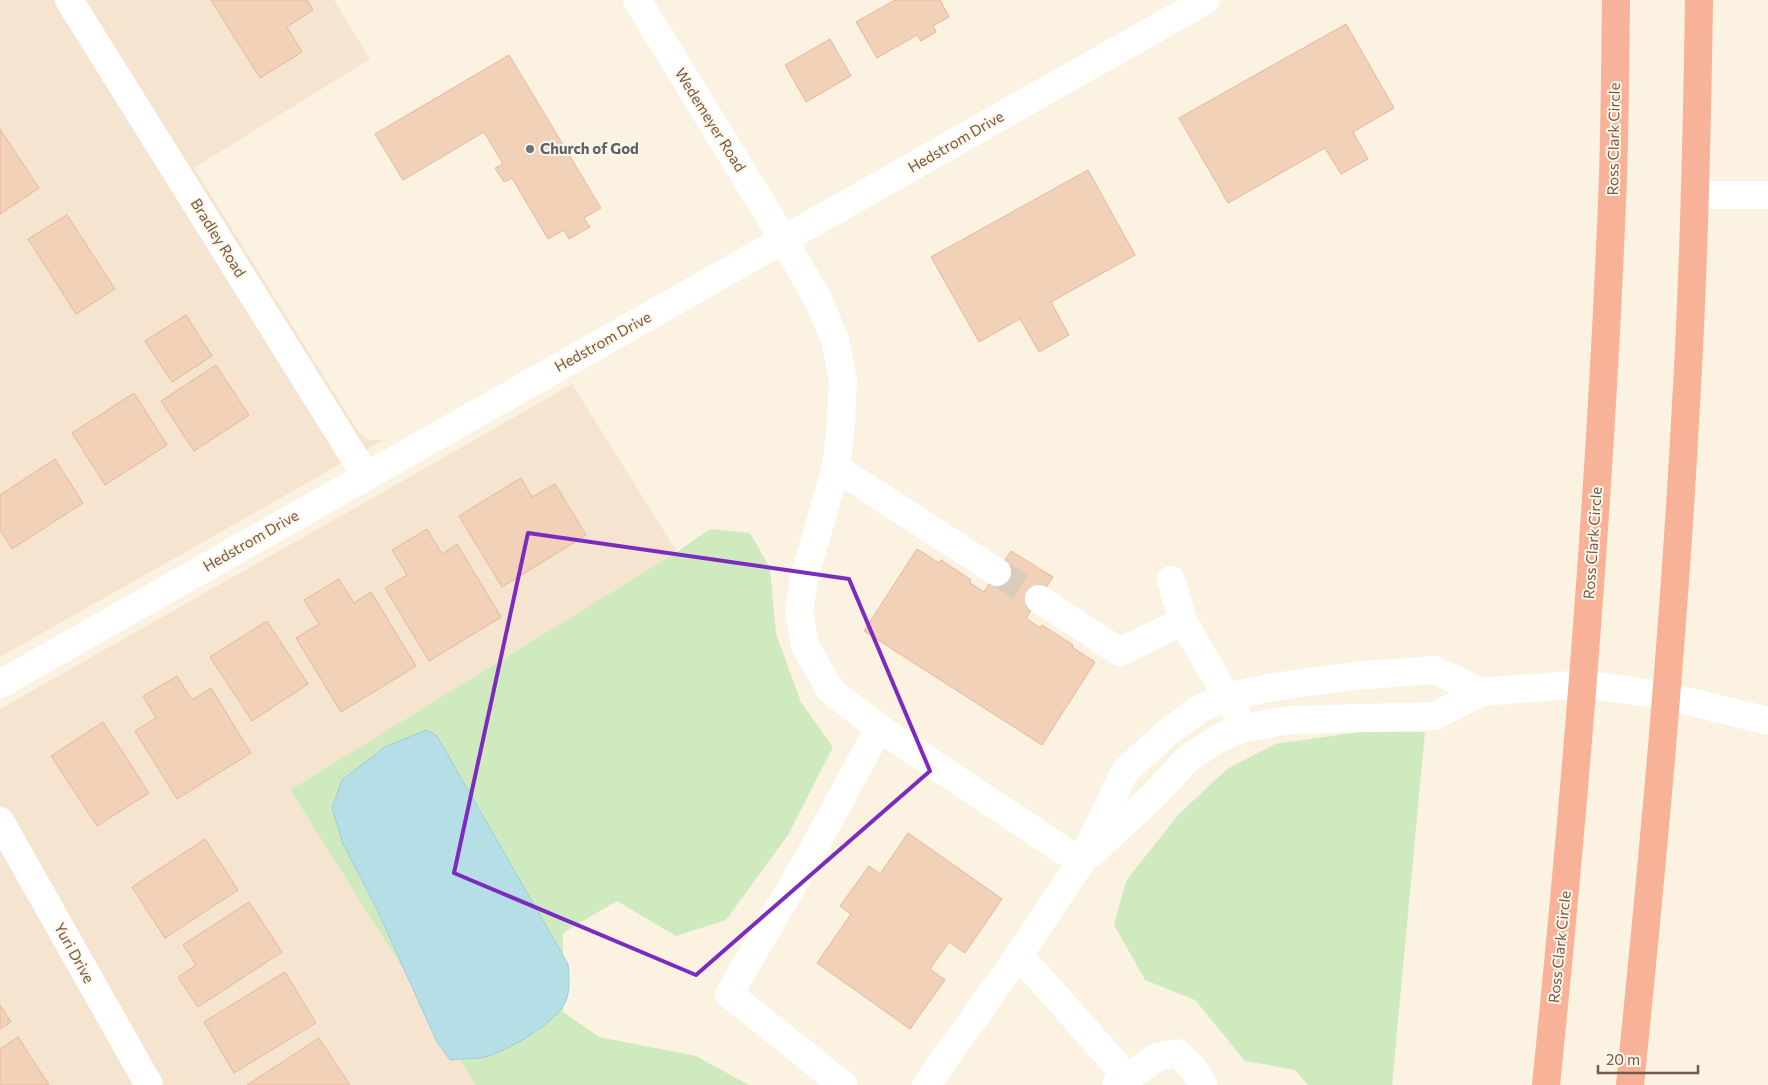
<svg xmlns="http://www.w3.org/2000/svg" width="1768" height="1085" font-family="Commissioner,sans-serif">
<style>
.residential{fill:#f4e4d0}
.green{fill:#d0eac0}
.water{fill:#b6dee6;stroke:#9ccdd8}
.building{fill:#f2d1b9;stroke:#e5b799}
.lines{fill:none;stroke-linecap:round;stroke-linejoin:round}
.minor-tunnel{stroke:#daccbb;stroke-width:28;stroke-dasharray:28 14;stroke-linecap:butt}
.minor{stroke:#fff;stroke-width:28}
.highway{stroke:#f7b297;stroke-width:28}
.marked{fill:none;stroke:#7b2cbf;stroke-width:4;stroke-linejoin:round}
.worship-dot{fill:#6b7280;stroke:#fff6e8;stroke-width:2}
.labels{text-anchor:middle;stroke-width:4;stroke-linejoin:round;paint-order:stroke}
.street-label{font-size:15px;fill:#745848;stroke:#fff6e8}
.worship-label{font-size:15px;font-weight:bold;fill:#5b616d;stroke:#fff6e8;text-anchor:start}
</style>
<rect width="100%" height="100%" fill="#fcf2e1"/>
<!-- residential -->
<g class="residential">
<polygon points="0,0 334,0 370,59 194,168 359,433 370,440 383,440 0,657"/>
<polygon points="572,384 677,552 290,790 476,1085 0,1085 0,709 394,486"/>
</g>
<!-- green -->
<g class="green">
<polygon points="710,529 750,533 770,568 776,634 801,702 833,747 788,835 726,920 676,936 617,901 563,933 563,1012 599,1037 696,1056 749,1085 476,1085 290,790 677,552"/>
<polygon points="1359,732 1425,732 1392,1085 1308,1085 1295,1070 1245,1061 1195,1000 1145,980 1114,925 1126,881 1178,815 1227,769 1275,744"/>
</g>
<!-- water -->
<path class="water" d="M426 730 437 736 568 964C569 975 570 987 567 998 561 1021 507 1051 485 1057 474 1059 462 1059 450 1060L437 1042 375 905 343 844 332 808 342 780 385 747Z"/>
<!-- building -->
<g class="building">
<polygon points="211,0 307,0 313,10 287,27 302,52 260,78"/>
<polygon points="895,0 940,0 949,17 933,26 936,32 921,41 917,35 877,58 856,22"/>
<polygon points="1346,24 1394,108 1353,132 1368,159 1341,174 1325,148 1228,203 1179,118"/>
<polygon points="830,39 851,76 806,102 785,65"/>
<polygon points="509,55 601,208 584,218 590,227 569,239 564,230 548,239 512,178 504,182 495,168 503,164 484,132 403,180 375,134"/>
<polygon points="0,129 39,188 0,214"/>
<polygon points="1088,170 1135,255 1051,302 1069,335 1039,352 1020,319 979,342 931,257"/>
<polygon points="67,215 115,289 76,314 28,239"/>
<polygon points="186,315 212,356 172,382 145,341"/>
<polygon points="216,365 249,415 194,451 161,401"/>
<polygon points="134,393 167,445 105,485 72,433"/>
<polygon points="55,459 83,503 12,549 0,530 0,495"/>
<polygon points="521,478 532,497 555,484 586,535 502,587 459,516"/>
<polygon points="427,529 442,554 457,544 501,617 429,661 385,588 407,575 392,550"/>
<polygon points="917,549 939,563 941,560 971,580 970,583 984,592 1011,551 1053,577 1026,618 1040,628 1042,625 1073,645 1072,647 1095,662 1042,745 864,631"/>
<polygon points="339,579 354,603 371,592 416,666 341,712 296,638 319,624 304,600"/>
<polygon points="267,621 308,684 252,721 210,657"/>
<polygon points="177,676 192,700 211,688 251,753 177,799 135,731 156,718 143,696"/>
<polygon points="103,722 149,793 97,826 51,756"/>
<polygon points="908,833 1002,899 965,953 949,942 930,969 945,980 910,1029 817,963 851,914 840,906 869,866 880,874"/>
<polygon points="205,839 238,890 165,938 132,887"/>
<polygon points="249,902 282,952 198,1007 178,977 196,965 183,945"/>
<polygon points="285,972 316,1023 234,1073 204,1022"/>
<polygon points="0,1005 11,1022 0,1029"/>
<polygon points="18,1037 49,1085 0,1085 0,1049"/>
<polygon points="319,1038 350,1085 247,1085"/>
</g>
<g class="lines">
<!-- minor-tunnel -->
<polyline class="minor-tunnel" points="997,572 1039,599"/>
<!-- minor -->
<g class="minor">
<polyline points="69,0 366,476"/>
<polyline points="637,0 784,240 818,300 835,340 843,381 841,422 836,468 804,579 799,613 806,648 831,691 879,728 1081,862"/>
<polyline points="1695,195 1768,195"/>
<polyline points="836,468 997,572"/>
<polyline points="1171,580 1183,621 1236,713"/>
<polyline points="1039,599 1120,652 1183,621"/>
<polyline points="0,684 1206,0"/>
<polyline points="0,821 149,1085"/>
<polyline points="1092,853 1157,792 1186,760 1219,738 1244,728 1291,720 1434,716 1482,692 1584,684 1667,696 1768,721"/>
<polyline points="1019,955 1128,1078"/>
<polyline points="843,1085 729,994 808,859 879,728"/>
<polyline points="926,1085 1019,955 1081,862 1125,771 1168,732 1201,708 1228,697 1273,687 1354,676 1434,670 1482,692"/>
<polyline points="1116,1085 1128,1078 1157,1057 1177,1053 1193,1068 1203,1085"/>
</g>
<!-- highway -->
<g class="highway">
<path d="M1546 1085C1576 791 1600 497 1612 202 1615 135 1615 67 1616 0"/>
<path d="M1630 1085C1653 858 1674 632 1686 404 1694 270 1697 135 1699 0"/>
</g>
</g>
<!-- marked area -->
<path class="marked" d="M528 533 849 579 930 771 696 975 454 873Z"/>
<!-- markers -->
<circle class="worship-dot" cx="530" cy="149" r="5"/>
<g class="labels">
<!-- street labels -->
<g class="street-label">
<text transform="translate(710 120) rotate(58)" y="5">Wedemeyer Road</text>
<text transform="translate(1614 139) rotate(-89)" y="5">Ross Clark Circle</text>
<text transform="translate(956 142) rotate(-30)" y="5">Hedstrom Drive</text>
<text transform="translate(218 238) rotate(58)" y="5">Bradley Road</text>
<text transform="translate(603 342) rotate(-29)" y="5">Hedstrom Drive</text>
<text transform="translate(251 541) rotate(-30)" y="5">Hedstrom Drive</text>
<text transform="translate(1593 543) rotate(-86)" y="5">Ross Clark Circle</text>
<text transform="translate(1560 947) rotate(-84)" y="5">Ross Clark Circle</text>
<text transform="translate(74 953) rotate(61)" y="5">Yuri Drive</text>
</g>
<!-- worship labels -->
<g class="worship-label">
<text x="540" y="154">Church of God</text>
</g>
</g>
<!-- scale -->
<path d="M1598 1065v8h100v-8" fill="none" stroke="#745848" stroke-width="2.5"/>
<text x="1606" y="1065" font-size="15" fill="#745848" stroke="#fff6e8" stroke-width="4" paint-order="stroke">20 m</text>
</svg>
